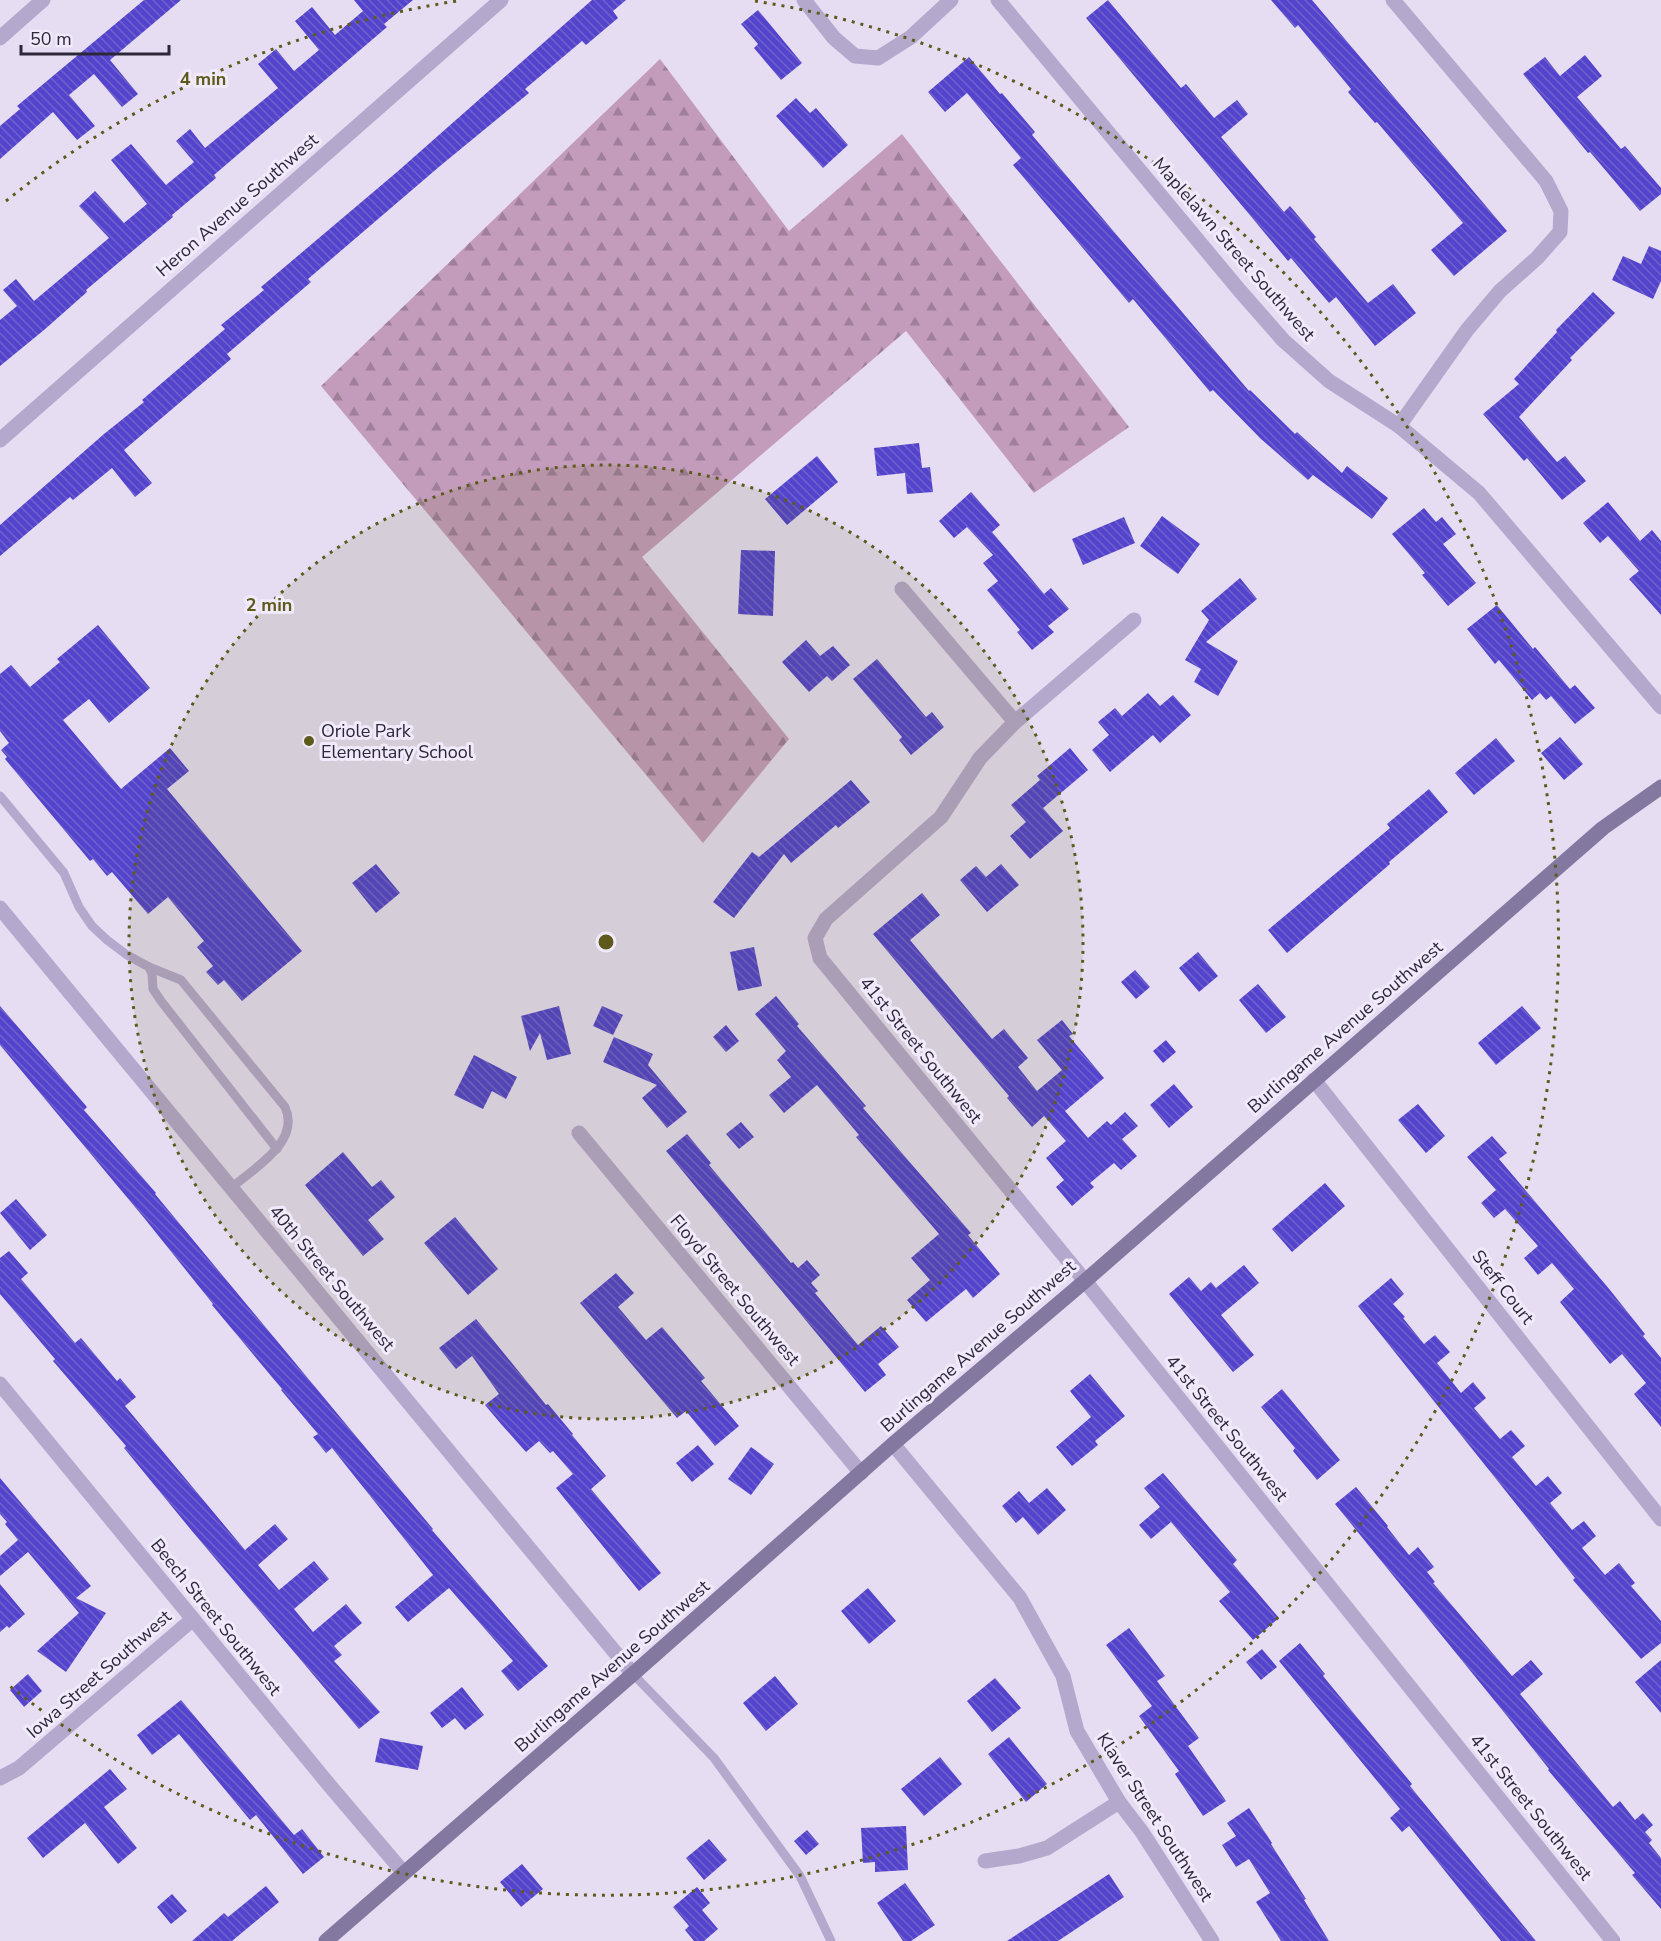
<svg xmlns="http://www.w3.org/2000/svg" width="1661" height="1941" font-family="'Nunito Sans',sans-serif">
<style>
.forest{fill:url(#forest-firs)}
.building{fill:url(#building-back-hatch)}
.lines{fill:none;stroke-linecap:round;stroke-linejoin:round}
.lane{stroke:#b4a8cc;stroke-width:9}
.street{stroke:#b4a8cc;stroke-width:15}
.secondary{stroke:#8379a0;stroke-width:15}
.ring{fill:none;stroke:#5d5a1c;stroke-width:3;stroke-dasharray:3 6}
.poi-dot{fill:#5d5a1c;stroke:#f1eafb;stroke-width:2}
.labels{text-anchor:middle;stroke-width:6;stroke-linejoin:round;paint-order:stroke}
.street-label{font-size:18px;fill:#2c2839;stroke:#f1eafb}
.poi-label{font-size:18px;fill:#2c2839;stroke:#f1eafb;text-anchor:start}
.centre{fill:#5d5a1c;stroke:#f1eafb;stroke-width:3}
.ring-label{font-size:18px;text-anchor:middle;font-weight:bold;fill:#5d5a1c;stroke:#f1eafb;stroke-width:6;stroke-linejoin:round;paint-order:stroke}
</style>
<defs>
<pattern id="forest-firs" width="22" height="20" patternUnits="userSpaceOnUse" patternTransform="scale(1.5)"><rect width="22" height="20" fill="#c49cbb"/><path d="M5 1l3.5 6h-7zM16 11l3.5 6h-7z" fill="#9f7f99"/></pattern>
<pattern id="building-back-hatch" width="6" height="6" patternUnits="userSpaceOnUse" patternTransform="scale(1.5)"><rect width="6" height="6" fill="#5443cc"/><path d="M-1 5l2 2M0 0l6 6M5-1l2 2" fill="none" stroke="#6f62ca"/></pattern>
</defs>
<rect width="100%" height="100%" fill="#e6ddf3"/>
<!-- forest -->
<polygon class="forest" points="660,59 789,231 902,134 1129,427 1034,493 906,331 642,557 789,739 703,843 321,386"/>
<!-- building -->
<g class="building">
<polygon points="144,0 181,0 110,60 138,94 122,107 94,74 69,95 95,126 77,140 53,112 0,159 0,126 20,109 17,106"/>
<polygon points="354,0 413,0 384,24 387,27 214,175 216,178 172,215 173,217 86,290 87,292 44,330 0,366 0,320 17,306 3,290 16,279 34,301 109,238 79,206 95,191 124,223 147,204 111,160 131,144 166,185 194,162 176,141 190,129 205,148 278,88 258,64 276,49 294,71 319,50 295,21 312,7 335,35 363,11"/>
<polygon points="592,0 626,0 613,11 618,18 586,45 582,41 525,89 529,93 440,166 308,279 311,282 227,354 231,359 124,450 152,483 135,497 112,468 73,500 70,497 0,556 0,525 104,434 144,402 142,400 225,329 221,325 264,290 261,287 397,172"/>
<polygon points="1108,0 1181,88 1186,84 1214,118 1237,100 1248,114 1221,137 1284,212 1290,206 1316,237 1314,239 1368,303 1393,284 1416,313 1375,346 1336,297 1329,303 1291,258 1288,261 1086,18"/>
<polygon points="1271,0 1312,0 1507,231 1454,276 1431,250 1463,223 1377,122 1375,123 1348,92 1351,89 1298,25 1295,28"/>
<polygon points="758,10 802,63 781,80 754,48 758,44 741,24"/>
<polygon points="1585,55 1602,76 1577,97 1621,149 1625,146 1661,188 1661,194 1640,211 1590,152 1588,153 1523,74 1545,57 1560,76"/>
<polygon points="969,57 1000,94 1002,93 1035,132 1032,135 1249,391 1250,390 1295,434 1297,432 1342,473 1347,466 1388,498 1372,519 1313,475 1308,480 1261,439 1213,390 1210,392 1133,299 1129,303 1013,165 1021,158 967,93 945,112 928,92"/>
<polygon points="796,98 810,113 816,108 848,145 823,168 776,116"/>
<polygon points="1649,246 1661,251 1661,281 1653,299 1612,280 1623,256 1641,264"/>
<polygon points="1593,292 1615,313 1570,358 1572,360 1519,417 1557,462 1565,456 1586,481 1562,500 1527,458 1524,461 1483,414 1519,384 1514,379 1557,332 1556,330"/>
<polygon points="919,443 922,468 930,467 933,492 907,494 905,473 877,476 874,448"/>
<polygon points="817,456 838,482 787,525 765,499"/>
<polygon points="971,492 1000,525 992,532 1044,594 1051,588 1069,609 1048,626 1054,632 1032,650 1017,632 1020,630 987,590 998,581 983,563 993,555 967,527 954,538 939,521"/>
<polygon points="1608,502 1640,541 1652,530 1661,541 1661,615 1629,579 1639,571 1608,536 1600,543 1583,523"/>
<polygon points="1424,508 1436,522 1442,517 1456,534 1443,544 1476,583 1448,606 1422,575 1425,573 1392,534"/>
<polygon points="1162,516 1200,544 1178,574 1140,546"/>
<polygon points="1124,517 1135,543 1083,565 1072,539"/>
<polygon points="741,550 775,551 773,616 738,614"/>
<polygon points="1240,578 1257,599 1206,642 1238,661 1218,696 1194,682 1201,669 1185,660 1209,620 1201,611"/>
<polygon points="1497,605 1533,649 1535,647 1570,689 1575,685 1595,708 1575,724 1551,696 1546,700 1540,693 1532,700 1499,660 1495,664 1467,629"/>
<polygon points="98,625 150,688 109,723 89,699 63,720 121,789 170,748 189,771 167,789 302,951 242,1001 224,980 218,985 206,972 213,966 197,947 204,941 168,897 148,914 112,872 107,876 93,859 90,861 5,759 7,757 1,750 9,743 0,731 0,674 11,665 30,687 60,662 57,659"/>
<polygon points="806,640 820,656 833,646 850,665 832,681 827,676 809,692 782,662"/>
<polygon points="877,659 926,717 932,712 944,727 911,755 899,740 902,737 853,679"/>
<polygon points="1148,693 1160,706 1173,695 1191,715 1160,743 1153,735 1110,772 1092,750 1109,735 1098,722 1115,708 1122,716"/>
<polygon points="1560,737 1583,764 1564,780 1541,753"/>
<polygon points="1496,738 1515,761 1474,795 1455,773"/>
<polygon points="1070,748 1088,770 1043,808 1063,831 1030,859 1010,836 1026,822 1011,805 1040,780 1037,776"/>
<polygon points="851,780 870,802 838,828 836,825 791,863 784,854 734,918 713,902 752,852 759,857"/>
<polygon points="1429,789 1448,812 1389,862 1390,864 1287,953 1268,930 1390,828 1387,824"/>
<polygon points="376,864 400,893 376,913 352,883"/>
<polygon points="1001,864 1019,885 987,912 960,880 976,866 986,877"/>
<polygon points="922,893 940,915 910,940 992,1039 1004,1029 1028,1058 1018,1067 1037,1091 1062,1070 1037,1040 1062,1020 1073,1034 1069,1036 1104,1078 1065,1111 1088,1138 1107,1121 1111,1125 1125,1112 1138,1126 1122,1139 1137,1156 1121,1170 1114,1163 1090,1183 1094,1187 1072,1206 1056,1187 1064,1180 1046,1158 1066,1141 1044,1116 1032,1127 1007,1098 1009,1096 873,934"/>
<polygon points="754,947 762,986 738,991 730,952"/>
<polygon points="1198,952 1218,976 1199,992 1179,968"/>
<polygon points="1135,970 1150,987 1136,999 1121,982"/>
<polygon points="1258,984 1286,1017 1266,1033 1239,1000"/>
<polygon points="776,996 799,1024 797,1026 866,1106 863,1108 971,1233 968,1235 1000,1274 973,1298 966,1289 926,1322 907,1300 930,1280 911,1258 939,1234 856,1137 859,1135 817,1085 784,1113 769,1095 791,1077 777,1060 786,1051 755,1014"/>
<polygon points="0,1006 87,1107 84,1110 156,1193 155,1194 433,1529 432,1530 548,1666 518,1691 501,1671 513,1661 449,1588 408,1622 395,1607 433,1575 332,1448 326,1453 313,1437 318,1434 281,1390 282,1389 212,1305 213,1304 145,1219 0,1045"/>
<polygon points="559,1006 571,1054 547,1060 540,1033 530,1051 521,1016"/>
<polygon points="602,1006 623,1015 613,1035 593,1026"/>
<polygon points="1522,1006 1541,1028 1496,1065 1478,1043"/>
<polygon points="726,1025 739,1041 726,1052 713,1037"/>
<polygon points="614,1037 653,1054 648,1065 687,1112 667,1128 642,1098 657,1085 603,1062"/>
<polygon points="1166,1040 1176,1052 1163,1063 1153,1051"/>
<polygon points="474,1055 517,1077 506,1099 492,1091 483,1109 454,1095"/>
<polygon points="1174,1084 1193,1107 1169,1128 1150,1105"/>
<polygon points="1418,1104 1445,1136 1426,1153 1398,1120"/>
<polygon points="741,1122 754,1137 739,1149 726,1134"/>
<polygon points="687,1134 711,1163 709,1165 791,1263 793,1262 798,1268 807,1260 820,1275 811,1283 818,1291 815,1293 858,1345 881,1326 899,1347 878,1364 886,1375 865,1392 666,1151"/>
<polygon points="1492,1136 1507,1153 1499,1159 1610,1290 1645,1334 1643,1336 1661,1358 1661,1427 1634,1394 1646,1383 1622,1354 1610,1364 1560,1302 1574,1289 1552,1263 1538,1275 1524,1258 1538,1246 1505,1209 1494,1218 1481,1203 1496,1190 1467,1157"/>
<polygon points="343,1152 372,1187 381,1180 395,1197 368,1220 384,1239 363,1256 305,1185"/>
<polygon points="1325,1183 1345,1206 1292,1252 1272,1229"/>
<polygon points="16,1199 47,1235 30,1250 0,1213"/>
<polygon points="455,1217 498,1269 468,1295 424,1243"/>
<polygon points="9,1251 28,1273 21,1279 75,1343 81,1338 117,1381 120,1378 136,1397 125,1406 245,1550 275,1524 288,1539 258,1565 279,1590 314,1561 329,1579 294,1609 313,1632 346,1604 362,1623 334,1646 342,1655 334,1661 380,1712 359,1729 192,1531 124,1448 126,1446 53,1361 55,1359 0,1294 0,1258"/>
<polygon points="1244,1265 1259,1283 1221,1315 1254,1355 1233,1372 1169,1294 1189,1277 1201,1291 1211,1282 1216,1288"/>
<polygon points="616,1273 634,1293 618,1307 646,1340 662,1327 705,1378 701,1381 739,1426 715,1446 686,1411 677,1418 580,1303"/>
<polygon points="1391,1278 1404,1294 1393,1304 1405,1317 1403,1318 1424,1344 1435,1335 1450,1352 1437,1363 1461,1393 1473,1382 1486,1398 1474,1408 1500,1439 1511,1430 1525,1446 1512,1457 1536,1486 1548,1476 1562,1493 1550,1503 1572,1530 1584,1521 1596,1536 1582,1548 1605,1575 1619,1563 1635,1583 1631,1586 1661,1621 1661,1643 1641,1659 1573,1580 1575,1578 1358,1306"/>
<polygon points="476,1319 546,1405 548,1404 573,1434 572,1435 606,1476 591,1489 661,1573 639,1591 556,1488 573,1474 553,1451 550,1453 539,1441 526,1452 501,1424 485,1405 499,1394 472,1356 456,1369 439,1348"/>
<polygon points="1090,1374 1125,1416 1095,1441 1098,1445 1072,1466 1056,1447 1091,1417 1070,1391"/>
<polygon points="1282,1389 1340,1460 1317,1480 1293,1451 1295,1448 1261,1407"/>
<polygon points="698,1445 714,1464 692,1482 676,1463"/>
<polygon points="751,1447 774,1464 751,1495 728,1479"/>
<polygon points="1163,1473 1237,1560 1233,1564 1279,1618 1253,1640 1219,1601 1230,1592 1171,1522 1151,1539 1139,1525 1160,1507 1144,1488"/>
<polygon points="0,1478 91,1586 76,1598 106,1613 66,1672 37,1651 79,1613 28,1552 0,1576 0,1556 18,1540 5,1524 7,1522 0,1514"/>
<polygon points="1356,1487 1388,1526 1387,1527 1409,1555 1418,1547 1434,1567 1427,1572 1435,1582 1433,1583 1512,1676 1531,1660 1543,1674 1520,1694 1613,1807 1620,1801 1635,1820 1643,1813 1653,1825 1645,1832 1652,1840 1649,1843 1661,1858 1661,1909 1632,1875 1635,1873 1548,1770 1549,1769 1507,1716 1335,1504"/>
<polygon points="1047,1488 1066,1510 1038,1535 1023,1517 1016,1523 1002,1506 1019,1491 1029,1503"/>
<polygon points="0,1584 25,1614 9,1628 7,1626 0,1632"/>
<polygon points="868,1588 896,1621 869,1644 841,1611"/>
<polygon points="1129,1628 1165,1676 1157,1681 1199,1738 1188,1746 1226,1801 1203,1816 1175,1774 1179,1771 1139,1716 1152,1706 1106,1645"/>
<polygon points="1300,1643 1325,1674 1323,1676 1412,1784 1410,1786 1536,1941 1501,1941 1409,1826 1402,1832 1390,1818 1400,1809 1279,1661"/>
<polygon points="1262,1649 1277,1667 1261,1680 1246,1662"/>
<polygon points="1661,1660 1661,1713 1635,1682"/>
<polygon points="28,1674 42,1691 24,1707 10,1690"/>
<polygon points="775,1676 798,1704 766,1731 743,1703"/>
<polygon points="995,1678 1021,1708 992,1732 967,1701"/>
<polygon points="462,1687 484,1715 465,1730 455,1718 442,1728 430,1713"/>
<polygon points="181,1700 294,1835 302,1829 324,1857 303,1874 256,1815 250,1820 179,1734 152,1755 137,1735"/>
<polygon points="1009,1737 1047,1784 1026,1802 988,1754"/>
<polygon points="380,1738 423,1746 418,1770 375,1762"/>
<polygon points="940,1757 962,1784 924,1816 901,1789"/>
<polygon points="110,1769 127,1789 104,1807 137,1848 118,1864 85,1823 43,1858 27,1838"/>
<polygon points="1249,1808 1272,1843 1271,1844 1306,1899 1304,1900 1329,1941 1281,1941 1256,1902 1270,1893 1249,1859 1236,1867 1222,1845 1236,1836 1227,1823"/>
<polygon points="906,1826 908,1870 875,1872 875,1862 863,1863 861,1828"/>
<polygon points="807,1830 819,1844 806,1855 794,1841"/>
<polygon points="709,1839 727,1860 704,1880 686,1858"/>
<polygon points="522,1864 543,1889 521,1907 500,1882"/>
<polygon points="1109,1874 1124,1897 1058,1941 1007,1941"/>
<polygon points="905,1883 935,1925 911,1941 903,1941 877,1903"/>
<polygon points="266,1886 279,1902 232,1941 192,1941 224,1913 228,1917"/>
<polygon points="697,1887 710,1903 702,1910 718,1929 704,1941 694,1941 685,1930 689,1926 673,1907"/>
<polygon points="172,1894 187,1911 171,1924 157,1907"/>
</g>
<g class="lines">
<!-- lane -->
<g class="lane">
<path d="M0 796 64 873 79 907 92 926 107 940 127 955 149 967 181 980 285 1107C301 1142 254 1168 231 1188"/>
<polyline points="149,967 152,974 153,989 161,1001 277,1149"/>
<polyline points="633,1674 714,1758 800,1876 831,1941"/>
</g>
<!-- street -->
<g class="street">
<polyline points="804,0 834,38 855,56 878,58 911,37 951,0"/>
<polyline points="998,0 1240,291 1283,340 1329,381 1399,426 1479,493 1661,707"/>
<polyline points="1393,0 1546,181 1561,211 1560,232 1537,258 1500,291 1467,330 1399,426"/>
<polyline points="0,38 43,0"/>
<polyline points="0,440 501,0"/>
<polyline points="902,589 1015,722"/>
<polyline points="1134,620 1015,722 980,758 941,817 826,919 815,938 820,958 1085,1281 1613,1941"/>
<polyline points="0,908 633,1674"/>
<polyline points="1314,1080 1661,1519"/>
<polyline points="579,1133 861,1473"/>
<polyline points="0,1384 330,1786 404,1873"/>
<polyline points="893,1444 1020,1598 1063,1676 1077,1731 1119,1802 1142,1832 1212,1941"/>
<polyline points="0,1778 19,1768 193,1619"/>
<polyline points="985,1861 1019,1856 1047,1848 1119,1802"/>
</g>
<!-- secondary -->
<polyline class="secondary" points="326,1941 633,1674 893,1444 1085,1281 1603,828 1661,787"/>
</g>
<!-- distance rings -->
<circle cx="606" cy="942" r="477" fill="#5d5a1c" fill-opacity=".12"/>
<g class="ring">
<circle cx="606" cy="942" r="477"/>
<path d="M6 201A953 953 0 0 1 457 1M755 1A953 953 0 1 1 6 1683"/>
</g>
<!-- markers -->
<circle class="poi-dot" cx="309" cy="741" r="6"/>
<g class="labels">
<!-- street labels -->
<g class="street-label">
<text transform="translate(237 205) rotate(-41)" y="6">Heron Avenue Southwest</text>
<text transform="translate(1234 249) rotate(49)" y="6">Maplelawn Street Southwest</text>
<text transform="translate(1345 1027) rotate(-41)" y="6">Burlingame Avenue Southwest</text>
<text transform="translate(921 1050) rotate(51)" y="6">41st Street Southwest</text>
<text transform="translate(332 1278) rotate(50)" y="6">40th Street Southwest</text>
<text transform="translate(1503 1287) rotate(52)" y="6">Steff Court</text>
<text transform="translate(735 1290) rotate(50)" y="6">Floyd Street Southwest</text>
<text transform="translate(978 1346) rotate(-41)" y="6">Burlingame Avenue Southwest</text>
<text transform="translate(1227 1428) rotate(51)" y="6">41st Street Southwest</text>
<text transform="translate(216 1617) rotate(51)" y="6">Beech Street Southwest</text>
<text transform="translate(612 1666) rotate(-41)" y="6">Burlingame Avenue Southwest</text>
<text transform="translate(99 1674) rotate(-41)" y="6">Iowa Street Southwest</text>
<text transform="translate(1531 1807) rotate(51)" y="6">41st Street Southwest</text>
<text transform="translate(1155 1817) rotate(57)" y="6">Klaver Street Southwest</text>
</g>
<!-- poi labels -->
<g class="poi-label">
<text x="321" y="737">Oriole Park<tspan x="321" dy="21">Elementary School</tspan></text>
</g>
</g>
<circle cx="606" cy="942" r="9" class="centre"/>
<g class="ring-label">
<text x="203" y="85">4 min</text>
<text x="269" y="611">2 min</text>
</g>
<!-- scale -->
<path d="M21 45v9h148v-9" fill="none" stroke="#2c2839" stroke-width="3"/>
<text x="30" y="45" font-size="18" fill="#2c2839" stroke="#f1eafb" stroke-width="4.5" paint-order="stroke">50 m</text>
</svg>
